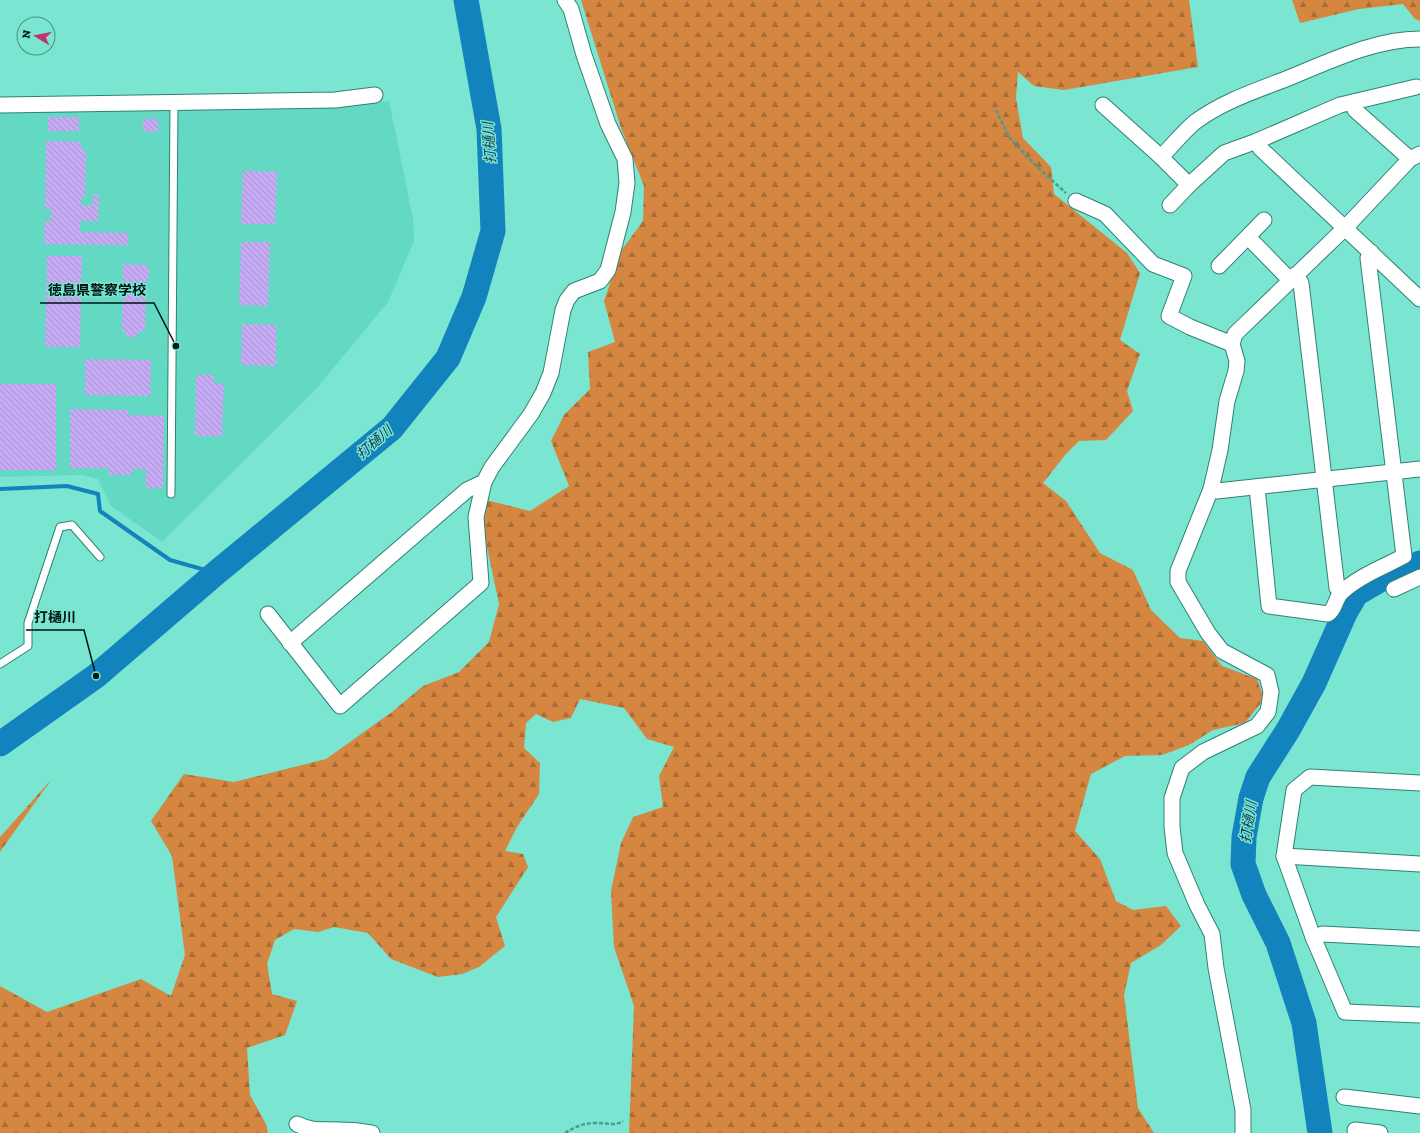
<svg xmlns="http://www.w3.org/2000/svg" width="1420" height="1133" font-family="'Zilla Slab','Noto Sans JP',serif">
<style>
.built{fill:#63d8c3}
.forest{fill:url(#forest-firs)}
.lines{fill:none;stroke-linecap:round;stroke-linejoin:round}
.stream{stroke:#1383be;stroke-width:4}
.river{stroke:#1383be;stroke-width:25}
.building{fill:url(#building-back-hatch)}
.service-casing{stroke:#2e8274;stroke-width:9}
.minor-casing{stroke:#2e8274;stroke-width:17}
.path{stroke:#4e9a8c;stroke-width:2.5;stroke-dasharray:4 2;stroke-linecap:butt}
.service{stroke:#fff;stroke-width:7}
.minor{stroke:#fff;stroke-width:15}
.labels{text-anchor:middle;stroke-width:3;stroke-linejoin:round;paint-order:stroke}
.water-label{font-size:14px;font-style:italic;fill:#123b54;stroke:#7ae5d1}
.leader{fill:none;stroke:#011511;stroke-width:1.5}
.callout-dot{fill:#011511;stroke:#7ae5d1;stroke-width:1.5}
.callout-label{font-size:14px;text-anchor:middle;font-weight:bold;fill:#011511;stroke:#7ae5d1;stroke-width:3;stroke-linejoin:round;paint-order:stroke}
</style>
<defs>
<pattern id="forest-firs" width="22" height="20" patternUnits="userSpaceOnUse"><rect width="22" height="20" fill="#d58741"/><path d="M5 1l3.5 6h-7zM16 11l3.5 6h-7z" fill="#aa6d35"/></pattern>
<pattern id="building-back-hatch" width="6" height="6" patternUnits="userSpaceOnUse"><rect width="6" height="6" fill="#c4abf4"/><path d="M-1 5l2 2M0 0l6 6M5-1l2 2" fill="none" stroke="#a792d0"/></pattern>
</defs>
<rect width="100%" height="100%" fill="#7ae5d1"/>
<!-- built -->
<polygon class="built" points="389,101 413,219 414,241 388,302 316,389 162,542 111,506 98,479 82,475 0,477 0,112 331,106"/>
<!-- forest -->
<g class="forest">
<polygon points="581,0 1189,0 1198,67 1064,90 1034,86 1018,72 1016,98 1023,138 1051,167 1054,194 1127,253 1140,273 1120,340 1140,354 1127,391 1133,411 1106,440 1079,441 1066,454 1043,483 1066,501 1100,553 1133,570 1151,610 1180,638 1203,641 1222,666 1257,679 1264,699 1245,723 1213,730 1189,745 1162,755 1125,756 1091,774 1075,831 1100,859 1116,901 1133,910 1166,906 1181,926 1161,945 1131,963 1124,995 1138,1108 1154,1133 629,1133 634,1006 614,947 611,891 621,843 633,817 663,807 659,776 674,747 647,739 624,708 580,699 571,718 553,722 536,714 526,723 524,748 540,763 539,794 517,827 505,851 523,854 528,867 496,917 505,946 479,967 462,974 438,977 391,959 368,933 334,927 318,932 294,929 275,940 267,964 272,994 297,1001 285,1035 247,1048 250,1095 266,1124 268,1133 0,1133 0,986 47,1012 141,979 171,996 185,955 172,856 151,821 184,774 234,782 326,759 392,712 423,686 459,672 489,642 499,604 484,533 486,500 530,511 569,486 551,441 564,415 590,389 588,352 615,342 604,301 621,251 643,221 644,186 621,128"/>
<polygon points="1292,0 1420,0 1420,21 1415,19 1403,4 1359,9 1300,23"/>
<polygon points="51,780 0,852 0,837"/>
</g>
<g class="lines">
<!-- stream -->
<polyline class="stream" points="0,489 67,486 98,494 100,511 170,560 216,573"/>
<!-- river -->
<g class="river">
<polyline points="0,744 96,676 216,573 392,428 448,358 474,297 493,231 489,129 466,0"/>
<polyline points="1320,1133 1304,1023 1278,943 1254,895 1243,864 1244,837 1251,798 1258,777 1288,730 1314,683 1345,613 1356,594 1380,580 1420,563"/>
</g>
</g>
<!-- building -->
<g class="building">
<rect x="48" y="117" width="31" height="14"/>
<polygon points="143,119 158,119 158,132 143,131"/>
<polygon points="46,141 81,142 82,150 86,150 85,197 81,197 81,205 93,205 93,194 99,194 98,221 80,221 80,232 128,233 128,245 44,244 45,221 51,221 51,209 45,209"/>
<polygon points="243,171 277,172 275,224 241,224"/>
<polygon points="241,242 270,242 268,306 239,305"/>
<polygon points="47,256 82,256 80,347 45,347"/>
<polygon points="123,264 146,265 146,267 149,267 149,278 146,278 145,331 138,331 138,337 126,337 126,331 122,331"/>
<polygon points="242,324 276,325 276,366 241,365"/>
<polygon points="85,359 151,360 150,396 85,395"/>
<polygon points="196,375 214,375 214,383 224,384 222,436 195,436"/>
<rect x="0" y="384" width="56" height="86"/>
<polygon points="70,409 128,410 128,415 164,416 163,488 146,488 146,469 132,469 132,475 109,475 109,468 70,468"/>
</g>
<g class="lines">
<defs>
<g id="service">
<polyline points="171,494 174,103"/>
<polyline points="0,664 28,646 28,623 60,527 72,525 100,557"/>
</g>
<g id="minor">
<polyline points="0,105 335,100 375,95"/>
<polyline points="1103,105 1161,157 1189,185 1170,205"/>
<polyline points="1257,141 1260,148 1420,299"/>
<path d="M1161 157C1172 146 1183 132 1195 122 1222 102 1255 91 1286 79 1328 62 1374 39 1420 39"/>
<polyline points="1410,159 1355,110 1353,102 1416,87"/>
<polyline points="1189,185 1224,153 1257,141 1340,105 1353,102"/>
<polyline points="1076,201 1105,214 1153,264 1184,276 1169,316 1190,327 1232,344 1235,334 1345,228 1410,159 1420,154"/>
<polyline points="1248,237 1290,280"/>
<polyline points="1219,266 1264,220"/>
<polyline points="1295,275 1301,283 1337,588 1341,592"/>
<path d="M1257 487 1269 606 1328 614C1336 609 1335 598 1342 592 1359 576 1384 567 1404 556L1368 258 1371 252"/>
<polyline points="1211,489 1220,450 1227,401 1236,371 1237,361 1232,344"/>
<polyline points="1394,589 1420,577"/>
<polyline points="268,614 340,706 481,583 476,517 484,482"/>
<polyline points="290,643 467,490 484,482 492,467 531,414 543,393 551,373 563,310 567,300 574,291 600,281 608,270 623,212 627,183 625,159 608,124 584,55 571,9 565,0"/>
<polyline points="1420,783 1310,777 1294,790 1284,856 1313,937 1345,1012 1420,1015"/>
<polyline points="1284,856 1420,864"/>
<polyline points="1313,937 1323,934 1420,939"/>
<polyline points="1344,1097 1420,1106"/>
<path d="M297 1124C313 1132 324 1129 341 1130 351 1130 362 1131 372 1133"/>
<polyline points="1355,1130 1380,1133"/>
<polyline points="1243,1133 1243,1110 1216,968 1212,934 1197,905 1175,853 1172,827 1172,798 1182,768 1203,752 1257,726 1268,712 1271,692 1267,675 1222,651 1208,633 1178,582 1178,571 1211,489 1217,491 1420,469"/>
</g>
</defs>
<!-- service casing -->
<use href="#service" class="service-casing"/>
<!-- minor casing -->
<use href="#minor" class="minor-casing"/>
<!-- path -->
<g class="path">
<polyline points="996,110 1009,137 1035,165 1066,193"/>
<path d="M565 1133C575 1127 583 1123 595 1123 605 1122 614 1127 623 1121"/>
</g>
<!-- service -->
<use href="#service" class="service"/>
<!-- minor -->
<use href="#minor" class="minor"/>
</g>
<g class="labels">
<!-- water labels -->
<g class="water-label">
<text transform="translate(489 143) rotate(-94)" y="5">打樋川</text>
<text transform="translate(374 442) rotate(-41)" y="5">打樋川</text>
<text transform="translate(1248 822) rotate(-81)" y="5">打樋川</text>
</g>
</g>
<!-- callouts -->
<path class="leader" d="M176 346L154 303H40M96 676L84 630H26"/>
<g class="callout-dot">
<circle cx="176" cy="346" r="4"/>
<circle cx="96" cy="676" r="4"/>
</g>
<g class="callout-label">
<text x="97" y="295">徳島県警察学校</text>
<text x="55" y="622">打樋川</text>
</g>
<!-- north arrow -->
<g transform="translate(36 36) rotate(280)"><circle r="19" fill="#7ae5d1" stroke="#4a9284"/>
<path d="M0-3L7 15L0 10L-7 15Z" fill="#bf356f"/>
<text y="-6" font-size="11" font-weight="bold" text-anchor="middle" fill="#011511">N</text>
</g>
</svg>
